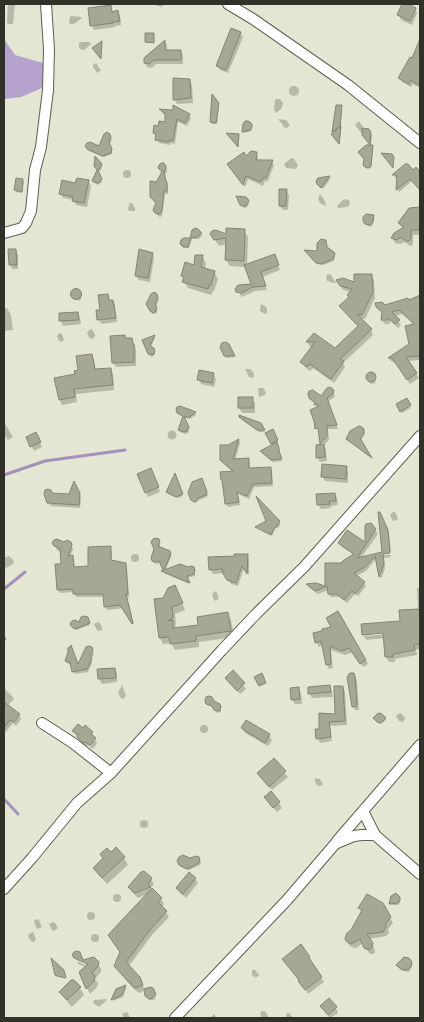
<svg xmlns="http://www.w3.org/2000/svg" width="424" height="1022" font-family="'Exo 2',sans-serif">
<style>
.forest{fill:#b5a3ce}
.shadow{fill:#0003}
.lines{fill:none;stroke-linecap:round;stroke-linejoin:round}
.stream{stroke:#a391bc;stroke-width:3}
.building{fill:#a6a896;stroke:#848575}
.street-casing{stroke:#5d5f4f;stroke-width:12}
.street{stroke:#fff;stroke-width:10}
</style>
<rect width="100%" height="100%" fill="#e4e6d3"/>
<!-- forest -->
<polygon class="forest" points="4,39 15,55 43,63 47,86 21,97 4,99"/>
<!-- shadow -->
<g class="shadow">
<polygon points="8,4 15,4 13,24 8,24 7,22"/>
<polygon points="152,4 164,4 162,7"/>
<polygon points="404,4 415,8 417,13 412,25 401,20 399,15"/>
<polygon points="111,7 113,13 118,12 120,16 121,25 115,26 115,27 94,30 92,25"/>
<polygon points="71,16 81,17 82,18 74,24 70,24 69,22 70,17"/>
<polygon points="240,33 243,37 228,73 220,70 218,66"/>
<polygon points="81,42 90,42 91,44 84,50 80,49 79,48 79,43"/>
<polygon points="165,42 167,45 167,51 181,51 183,56 183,64 156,64 152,68 147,67 145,63 145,58"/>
<polygon points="420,44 420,88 413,84 411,87 402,82 400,78 413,59"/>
<polygon points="96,63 101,70 97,73 93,67 93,65"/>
<polygon points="189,80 192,85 193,103 177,104 174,99"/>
<circle cx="294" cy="91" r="5"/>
<polygon points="276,99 280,99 283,103 282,108 276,113 274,110 275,100"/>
<polygon points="218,103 219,106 217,124 212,124 211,122"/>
<polygon points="337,106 341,107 342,108 340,144 334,136 333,132"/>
<polygon points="161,111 174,111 189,115 191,118 187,126 178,122 175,144 171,143 170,145 159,143 154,133 159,127 166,124 166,115 162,113"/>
<polygon points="278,119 286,120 290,125 287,128 285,128"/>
<polygon points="359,121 363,127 363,130 368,130 372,135 371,145 355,125"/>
<polygon points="249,123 252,127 252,130 251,131 244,133 243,131"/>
<polygon points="109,135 112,140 109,145 112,152 112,154 104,157 89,151 87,146 99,147"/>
<polygon points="372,146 373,148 371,168 367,169 364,165"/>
<polygon points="256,153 258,157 258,162 272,162 274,165 268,181 265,181 263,186 248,179 245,187 231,168 246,158"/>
<polygon points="291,158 293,158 298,165 296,169 286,168 284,164"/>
<polygon points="164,164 167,170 167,172 165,174 168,186 168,194 165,194 162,216 160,217 158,216 155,210 157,204 157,183 163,173"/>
<polygon points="101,165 102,169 98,172 102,181 99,185 94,183 93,181"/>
<polygon points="416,169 420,173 420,190 412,181 399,192 397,189 398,178 395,178 394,175 412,172"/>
<circle cx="127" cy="174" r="4"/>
<polygon points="320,178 330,178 330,179 323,189 319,185"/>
<polygon points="23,181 24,182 22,193 16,192 15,190"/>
<polygon points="88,181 91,186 87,207 76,205 74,200 63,198 61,194 76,184"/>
<polygon points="286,191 289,195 288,210 283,210 280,206"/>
<polygon points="320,194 325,201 326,206 321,204 318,200"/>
<polygon points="344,199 349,200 350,202 349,206 347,207 338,208 337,206"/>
<polygon points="247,200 249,204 247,207 244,208 241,204"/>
<polygon points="130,203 132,203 135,208 135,211 129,211 128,209 129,205"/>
<polygon points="420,208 420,235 413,235 413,243 412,246 410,246 405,242 400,244 395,243 392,238 403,229 399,223 410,209"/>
<polygon points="373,216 374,218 373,224 371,227 368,226 364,221"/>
<polygon points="198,230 202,236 199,239 192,239 189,248 185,248 182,244 184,239 191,239 193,231"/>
<polygon points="244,230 248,237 247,266 276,259 280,270 262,277 267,290 255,291 242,297 237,290 253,285 246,267 230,266 226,260 227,244 219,246 211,234 227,235"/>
<polygon points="327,244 327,248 333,252 335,257 334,261 323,265 318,264 306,251 318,252"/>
<polygon points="16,250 18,255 18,269 13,269 10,265"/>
<polygon points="152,254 154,258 150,282 139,280 136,276"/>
<polygon points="202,256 206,263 205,270 214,272 218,279 214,291 213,291 211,295 188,288 184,281 184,279 183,276 195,267"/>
<polygon points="328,274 331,275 336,283 334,283 327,281 326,277"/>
<polygon points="371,275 374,280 375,298 365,319 359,318 371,330 373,335 343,363 345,367 334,383 313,368 310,371 305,367 302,362 313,347 310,347 307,342 315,334 335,350 359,327 344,311 341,306 350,298 351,292 343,290 338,281 355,283"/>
<polygon points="78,290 82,295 80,301 73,297 72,293 73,291"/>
<polygon points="108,295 110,301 113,301 115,305 117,322 101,324 99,319"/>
<polygon points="156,295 159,300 156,306 157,311 157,313 154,314 152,313 148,304"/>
<polygon points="420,297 420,360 408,361 419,378 410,384 395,362 392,362 389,359 410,344 415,325 403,314 394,316 401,325 398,328 391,321 389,324 385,324 382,320 383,314 378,307 409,301"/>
<polygon points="261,304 266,307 267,309 267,313 266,314 261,312 260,310"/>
<polygon points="4,308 7,308 11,315 13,330 4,331"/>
<polygon points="78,313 80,318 81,324 63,326 61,321 60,314"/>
<polygon points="92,329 95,335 94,338 92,339 89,338 87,333 88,331"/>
<polygon points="61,333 64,339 63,341 61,342 59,341 57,336 58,334"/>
<polygon points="124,336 126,340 132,339 136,349 136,366 116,367 113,362"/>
<polygon points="154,336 155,338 150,348 155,354 152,357 149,354 144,341"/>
<polygon points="228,345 235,357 226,358 221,347"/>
<polygon points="92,355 94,360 96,371 110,369 113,374 114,390 76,394 77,402 62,405 60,400 56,379 76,375"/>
<polygon points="245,369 250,369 253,372 254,374 253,378 249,377"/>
<polygon points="213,374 216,379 214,387 201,384 199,379"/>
<polygon points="370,374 372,374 376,380 375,383 371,384 368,380 367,376"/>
<polygon points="259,388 263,388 266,392 265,395 259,397 258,389"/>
<polygon points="333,391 335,397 327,402 338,429 328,429 329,440 324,445 326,450 327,461 320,462 317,457 323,446 320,431 317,428 317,408 310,397 321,398"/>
<polygon points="252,399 255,403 255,413 242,413 239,408"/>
<polygon points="406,400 411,408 402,413 397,405"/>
<polygon points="180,407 195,413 196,415 190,419 180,415 177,410"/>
<polygon points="184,417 189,430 188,433 185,434 180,432 179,430"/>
<polygon points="241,419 260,424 265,432 259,432"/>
<polygon points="4,422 13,437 8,440 4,435"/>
<polygon points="363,429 365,434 361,441 370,457 348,439"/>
<circle cx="172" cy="435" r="4.5"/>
<polygon points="272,431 278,442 276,444 280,451 279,454 282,461 273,462 263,453 273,445 267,434"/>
<polygon points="39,439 42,447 34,451 31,446"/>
<polygon points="239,440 240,443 235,461 248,460 250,463 250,469 270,468 272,471 273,486 254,487 249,499 238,494 240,505 228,507 226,504 234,473 224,464 222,460 228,447"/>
<polygon points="346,467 348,472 348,483 325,481 322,476"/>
<polygon points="153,474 160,492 148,497 146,492"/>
<polygon points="175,475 183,496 178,498 168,494 167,492"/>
<polygon points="202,481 208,495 207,497 199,500 196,503 192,500"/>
<polygon points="74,484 81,498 80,508 51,506 48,502 70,496"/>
<polygon points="334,494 337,498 338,505 331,506 331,508 321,509 318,504"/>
<polygon points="393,512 395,512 398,518 397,520 393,521 390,515"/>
<polygon points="381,517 389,535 391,552 384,553"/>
<polygon points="279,522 280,524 279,527 275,529 272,536 257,527"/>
<polygon points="370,524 378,534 361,558 383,553 383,555 391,555 391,557 384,558 385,569 381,579 376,559 366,571 356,576 364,583 366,586 358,596 355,594 347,603 340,597 331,597 329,594 329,590 318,594 310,588 308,585 316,584 326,587 326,564 342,564 354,555 342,547 340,543 348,531 366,544 366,527"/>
<polygon points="158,540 160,545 159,548 169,552 171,557 165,571 193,568 195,573 195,576 187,578 189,584 164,573 163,572 165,571 161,562 157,564 154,563 152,558"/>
<polygon points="54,543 70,543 73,549 70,557 72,557 74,560 75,568 90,567 110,548 112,551 112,561 125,564 127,568 129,597 127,597 134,625 124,608 107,610 105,606 105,597 76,597 74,592 60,593 58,590 62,565 61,552 57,550"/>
<circle cx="135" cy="558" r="4"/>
<polygon points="247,555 249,560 249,575 244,568 238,586 231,584 224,573 213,574 210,569"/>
<polygon points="9,556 13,560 14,562 13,564 4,569 4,558"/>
<polygon points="417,588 420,588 420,649 416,650 417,655 395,659 395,662 389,662 386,657 385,638 366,640 364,636 389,634 389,632 364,634 364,635 363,625 401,622 401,611 418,610"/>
<polygon points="216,591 219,598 216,601 214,600 212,595 213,593"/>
<polygon points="178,593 185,610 175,614 176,625 175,625 176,629 200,626 228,614 231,620 234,637 199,642 199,647 175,650 171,643 163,644 160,638 164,599"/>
<polygon points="338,613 368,664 363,667 353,652 345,655 331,650 333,668 329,669 327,665 323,645 319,647 316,642 333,628"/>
<polygon points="87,618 90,625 76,630 74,629 72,624 80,623"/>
<polygon points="98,622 100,623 102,628 102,630 99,631 97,630 94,624"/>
<polygon points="71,648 78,666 91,648 94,654 91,660 92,663 88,672 75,674 72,665 68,664 66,661"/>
<polygon points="114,669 117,673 117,682 102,684 99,679 99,670"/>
<polygon points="233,672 246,689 240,694 226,678"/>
<polygon points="353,674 357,681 359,710 355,710 353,706"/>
<polygon points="122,685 126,696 123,699 121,698 118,693"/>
<polygon points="330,686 332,691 333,697 312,698 310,694"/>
<polygon points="342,687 345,691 347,725 330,726 332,741 320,743 318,738 320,730 337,715"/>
<polygon points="4,688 11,695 14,699 7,706 19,715 21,719 16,726 13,723 6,732 4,730"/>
<polygon points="298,689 301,693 302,704 295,704 292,699"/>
<polygon points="206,701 219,705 221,710 221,712 218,713 216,712 214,708 208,705"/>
<polygon points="401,713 405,718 403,722 399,721 396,716 398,714"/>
<polygon points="385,718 386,720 381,724 376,720"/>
<circle cx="204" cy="729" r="4"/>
<polygon points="242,728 269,735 272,740 268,746 245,733"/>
<polygon points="73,731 92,733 97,743 93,749 88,745 87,747 81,742"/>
<polygon points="274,760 288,777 272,790 261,778"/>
<polygon points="315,778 320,779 323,784 321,786 319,786 316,784 315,781"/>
<polygon points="271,792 282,808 277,812 268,801"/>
<circle cx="144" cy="824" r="4"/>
<polygon points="111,853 124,858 128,865 107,884 99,875 95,868"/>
<polygon points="198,858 201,863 200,865 189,870 181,867 178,861"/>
<polygon points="144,872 151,879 154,884 150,888 161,899 164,904 161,907 166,912 169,917 152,935 129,966 139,978 145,990 153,989 156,997 154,1000 149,1000 146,995 145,990 140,993 137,992 119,971 149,893 138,898 132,892 129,887"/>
<polygon points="195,879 198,883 186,898 180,893 178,888"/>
<circle cx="117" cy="898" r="4"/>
<polygon points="399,898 400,903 398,905 391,905 390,903"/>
<polygon points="382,904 393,923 388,929 389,933 386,936 369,939 375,950 374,954 372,954 369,953 363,943 356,948 354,948 350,946 347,940 362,912 360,908"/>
<circle cx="91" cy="916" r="4"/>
<polygon points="37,919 39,920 42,927 37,929 34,922 35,920"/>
<polygon points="53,922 55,923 58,928 54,931 52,930 49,924"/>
<polygon points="33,932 36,939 35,941 33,942 31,941 28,936 29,934"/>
<circle cx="95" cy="938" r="4"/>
<polygon points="309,958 312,962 311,963 324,982 308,994 300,981 286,963"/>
<polygon points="96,960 101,969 101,972 95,979 98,983 97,987 90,994 87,988 86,967 78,964 77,961 86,965 86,962"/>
<polygon points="411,963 412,967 409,972 404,971 399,967"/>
<polygon points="254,969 256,971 259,975 256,978 252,975 252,971"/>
<polygon points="126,986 126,988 123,997 113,1001 113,999 117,990"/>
<polygon points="80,988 84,995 72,1007 65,999 60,992"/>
<polygon points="106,999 107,1000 99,1007 93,1003 94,1000"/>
<polygon points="321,1006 336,1008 338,1013 330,1018"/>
<polygon points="262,1011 264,1011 266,1012 268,1017 267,1018 262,1018 260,1013"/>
<polygon points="126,1012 128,1013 130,1018 124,1018 122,1014"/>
<polygon points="287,1013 289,1013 293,1018 287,1018 286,1016"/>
<polygon points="214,1014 217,1018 210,1018"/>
</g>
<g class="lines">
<!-- stream -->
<g class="stream">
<polyline points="4,475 45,461 125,450"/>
<polyline points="4,589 25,572"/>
<polyline points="4,638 5,639"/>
<polyline points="4,799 18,814"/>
</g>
</g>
<!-- building -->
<g class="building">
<polygon points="402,4 408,4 416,8 410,21 397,15"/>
<polygon points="111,5 112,12 118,10 120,21 113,22 113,23 90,26 88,8"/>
<polygon points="231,28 241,32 226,70 216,66"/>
<polygon points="145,33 154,33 154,43 145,42"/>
<polygon points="420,39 420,86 411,80 409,84 398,78 410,57 412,58"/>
<polygon points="165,40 165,50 181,50 181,60 154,60 149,64 144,63 144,58"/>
<polygon points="102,41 101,59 92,48"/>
<polygon points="173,78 190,79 191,98 173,100"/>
<polygon points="212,94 219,103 216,123 210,122"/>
<polygon points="173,105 190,114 185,123 177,119 173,141 169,140 169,142 155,140 156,134 153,133 154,125 158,126 159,121 165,122 165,113 159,109 173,110"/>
<polygon points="336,105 342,105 340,126 332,132"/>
<polygon points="245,121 248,121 250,122 252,124 252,127 250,130 242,132 243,124"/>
<polygon points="341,126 339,144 331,134"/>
<polygon points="362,128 369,129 371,132 370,145 373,145 371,166 368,168 365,167 363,165 364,159 358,152 366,145 370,145 362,135"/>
<polygon points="107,132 110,134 111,137 109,142 112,149 111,153 102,156 87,149 85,146 87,143 90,142 99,146 104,134"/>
<polygon points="226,133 239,134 238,147"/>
<polygon points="251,151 257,152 256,160 273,160 266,178 263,178 261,182 246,176 243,185 227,164 244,152 246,156"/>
<polygon points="381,153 392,154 394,157 393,168"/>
<polygon points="95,156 102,164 101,167 98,170 102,179 100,182 97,183 92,181 97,170 94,166"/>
<polygon points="161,163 164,163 166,166 166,169 164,171 166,182 167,182 167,191 164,191 162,210 161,213 158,214 155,213 153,210 156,203 150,197 150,181 156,182 162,172 158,168 159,165"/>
<polygon points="405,164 408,164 413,170 416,167 420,172 420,190 410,179 396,190 397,175 392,175"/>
<polygon points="330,176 321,188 317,184 316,181 318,178"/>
<polygon points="16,178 23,179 22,192 14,190"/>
<polygon points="77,178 89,180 84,203 72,201 73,197 59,194 62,180 75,183"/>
<polygon points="279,189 287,189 286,206 279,206"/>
<polygon points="236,196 246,197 248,199 249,201 246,206 242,206 240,205"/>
<polygon points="420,207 420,230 411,230 411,238 409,241 406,241 401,237 397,240 391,238 394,233 404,227 398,223 409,208"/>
<polygon points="366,214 374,215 373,222 370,225 365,224 363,221 363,217"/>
<polygon points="195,228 198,229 202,233 197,237 191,238 188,247 183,247 180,244 181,240 184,238 190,238 192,230"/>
<polygon points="226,228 245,229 244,261 225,260 226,238 214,240 210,234 212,231 216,230 226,234"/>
<polygon points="321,239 326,240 327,247 334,252 335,254 333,259 321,264 316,263 304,250 317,251 317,243"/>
<polygon points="8,249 16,249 17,265 9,265"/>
<polygon points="139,249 153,253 148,278 135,276"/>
<polygon points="275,254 279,265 261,272 266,286 253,287 241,293 236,292 235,289 238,285 251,284 244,265"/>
<polygon points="195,255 203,255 201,267 215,271 211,285 209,285 208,289 182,282 184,277 181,276 185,262 194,265"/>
<polygon points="354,274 372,274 373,292 362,315 357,314 372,329 340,359 344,361 331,379 310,364 307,367 300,362 315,342 306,342 314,333 335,348 358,326 339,306 349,297 347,295 352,289 340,286 336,280 343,278 354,282"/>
<circle cx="76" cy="294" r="5.5"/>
<polygon points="154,292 157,294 158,297 155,304 157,308 156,311 153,313 150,311 146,304 151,294"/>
<polygon points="108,294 109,300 113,300 116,318 97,320 96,310 100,310 98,295"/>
<polygon points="420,295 420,356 406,357 417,373 407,380 392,358 388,358 409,344 405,326 414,324 399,310 392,312 400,320 395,324 388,318 387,320 381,320 382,312 376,307 375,303 382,302 385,305 408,298 409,300"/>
<polygon points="78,312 79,320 59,321 59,313"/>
<polygon points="125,335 125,338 132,338 133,344 134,344 134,362 112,363 110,336"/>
<polygon points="155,335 150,346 154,348 155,351 154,354 151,355 148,354 142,340"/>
<polygon points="226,342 229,344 235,356 224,356 220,347 222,343"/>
<polygon points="92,354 95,369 111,368 113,385 74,389 75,397 59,400 54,378 75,374 74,371 78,370 76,356"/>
<polygon points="199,370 214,373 212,383 197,380"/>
<circle cx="371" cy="377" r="5"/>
<polygon points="330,387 334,390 333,394 327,398 337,425 327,426 327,436 320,444 318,428 315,429 314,421 310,410 319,406 316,404 314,405 315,403 309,398 308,394 309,391 313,390 321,396 327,388"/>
<rect x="238" y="397" width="15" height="11"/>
<polygon points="407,398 411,405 400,412 396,404"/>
<polygon points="180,406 196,412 188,418 184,416 189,427 187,431 184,432 178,430 183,416 177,413 176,410 177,407"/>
<polygon points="239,415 261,423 265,430 257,430 239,417"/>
<polygon points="359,426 362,427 364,429 364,433 360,438 372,458 346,439 350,431"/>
<polygon points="273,429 278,440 271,444 265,433"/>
<polygon points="36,432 41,442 30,447 26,437"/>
<polygon points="239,439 233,459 249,458 249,468 271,467 272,483 253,484 247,496 237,492 239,502 225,504 222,480 221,480 220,472 233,471 220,460 220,445 228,445"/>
<polygon points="277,442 279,448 279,451 282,459 271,460 260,451"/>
<polygon points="324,444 325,457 316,458 316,445"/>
<polygon points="322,464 347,466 346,479 321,477"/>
<polygon points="151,468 159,487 145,493 137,474"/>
<polygon points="175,473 183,494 176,497 166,492"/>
<polygon points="202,478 207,492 206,495 198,498 197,500 194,502 191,500 188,493 192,482"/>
<polygon points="74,481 80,493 79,505 47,503 44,494 45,490 48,489 51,490 52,493 69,494"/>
<polygon points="335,493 336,501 329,501 330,504 317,505 316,494"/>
<polygon points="256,496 280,521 278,525 275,527 271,535 255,527 266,521"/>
<polygon points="378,512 380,512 388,530 390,553 383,554 384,564 379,577 375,556 365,567 354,573 365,582 355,594 352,591 344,600 337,594 328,594 327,586 315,591 306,584 316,583 325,586 325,563 341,563 344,560 354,554 338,543 347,530 365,542 365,526 366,524 371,523 376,529 357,558 382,552"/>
<polygon points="156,538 159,539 160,542 158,546 170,551 171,554 164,570 180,564 188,567 191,566 194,567 195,570 194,574 187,576 190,583 161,571 163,570 159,561 155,562 152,561 151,558 154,549 151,542 153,539"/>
<polygon points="57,539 64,542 67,540 71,542 72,545 68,556 73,555 74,567 88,566 88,547 111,546 111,560 126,563 128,594 126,594 133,623 132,624 120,605 104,607 103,594 73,594 73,589 57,590 55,564 61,564 60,549 54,546 52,543 54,540"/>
<polygon points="234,554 248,554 247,574 242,566 236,583 227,580 222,572 223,569 209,570 208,557 235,556"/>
<polygon points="175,585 183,603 172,607 173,618 168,621 173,620 173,628 198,625 197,617 228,612 231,631 196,636 196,641 170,644 169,637 159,638 154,599 163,598 168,588"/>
<polygon points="420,609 420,644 414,645 415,650 393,654 393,657 385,657 383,633 362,635 361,624 400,621 399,610"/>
<polygon points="338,611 366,660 360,664 349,648 342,651 330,646 331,664 326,665 321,641 315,643 313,633 322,631 322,629 331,627 326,618"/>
<polygon points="84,616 88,617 90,623 75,629 72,627 70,624 72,621 75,620 79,622 81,617"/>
<polygon points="71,645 78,664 86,647 89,646 92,647 93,650 90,656 92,659 87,669 72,672 70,662 65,661 68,652 68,648 70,647"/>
<polygon points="115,668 116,678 98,679 97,669"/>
<polygon points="233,670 245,683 237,691 225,678"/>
<polygon points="262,673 266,683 259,686 254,677"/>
<polygon points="350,673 354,673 355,676 357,706 352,707 347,677"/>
<polygon points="330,685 331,692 308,694 308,687"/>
<polygon points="334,686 343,686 345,721 329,722 331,737 316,739 315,729 319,729 319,713 335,714"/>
<polygon points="299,687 300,699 291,700 290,688"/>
<polygon points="209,696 212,697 214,701 220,704 221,707 220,710 217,711 214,710 212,706 206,704 205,701 206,697"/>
<polygon points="4,702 20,714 14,722 10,720 4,728"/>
<polygon points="379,713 382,714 386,718 382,722 380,723 377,722 373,718 377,714"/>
<polygon points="246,720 270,734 265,743 241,728"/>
<polygon points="78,724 83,728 85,725 93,732 91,734 96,738 90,745 85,742 84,743 77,737 78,735 72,731"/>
<polygon points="274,758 286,771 269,787 257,773"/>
<polygon points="271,791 280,802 273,808 264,797"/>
<polygon points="116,847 125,857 102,878 93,868 103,858 100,854 107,848 111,852"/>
<polygon points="183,855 190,858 196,856 199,857 200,860 199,863 187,869 179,865 177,861 179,857"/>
<polygon points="144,871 152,878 148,884 151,887 135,893 128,887 141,872"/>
<polygon points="189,872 196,878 183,894 176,888"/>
<polygon points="152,888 162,898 158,902 167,911 150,930 126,962 140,977 143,985 136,988 133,987 114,966 120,952 108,935"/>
<polygon points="396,893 400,897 400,901 397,903 389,904 391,896"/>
<polygon points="367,894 383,903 391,917 386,923 386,927 383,932 367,934 373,943 372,948 369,950 364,948 360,939 353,943 350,944 346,941 345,938 347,933 351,930 362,910 358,908"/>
<polygon points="301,944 310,957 309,958 322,977 305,990 298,981 299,980 282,959"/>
<polygon points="77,951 80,952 83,960 94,957 99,962 98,966 92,973 95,976 94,981 86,989 79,972 88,964 74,958 72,955 74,952"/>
<polygon points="404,957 409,958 412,962 411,967 407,970 402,970 396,965"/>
<polygon points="51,958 64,970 66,978 57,976 55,975"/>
<polygon points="71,980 74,980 81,987 67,1000 59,992"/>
<polygon points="126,985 122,995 111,1000 116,989"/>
<polygon points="150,987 153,988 156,994 152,998 149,999 145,996 144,989"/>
<polygon points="329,998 337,1007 328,1015 320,1006"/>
</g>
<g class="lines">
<defs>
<g id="street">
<polyline points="228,4 253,19 348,85 420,143"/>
<polyline points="4,233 22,228 26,223 31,211 35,170 41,147 48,90 49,49 46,4"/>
<polyline points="42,723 73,743 111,773"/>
<polyline points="363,811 375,835"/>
<polyline points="337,841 420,745"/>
<polyline points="4,889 32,858 77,803 111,773 222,650 256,614 304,567 420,436"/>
<polyline points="175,1018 287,900 335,844 354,836 362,835 375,835 420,874"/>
</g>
</defs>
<!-- street casing -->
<use href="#street" class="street-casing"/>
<!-- street -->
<use href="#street" class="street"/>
</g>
<!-- border -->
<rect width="424" height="1022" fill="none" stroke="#31312a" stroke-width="10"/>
</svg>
